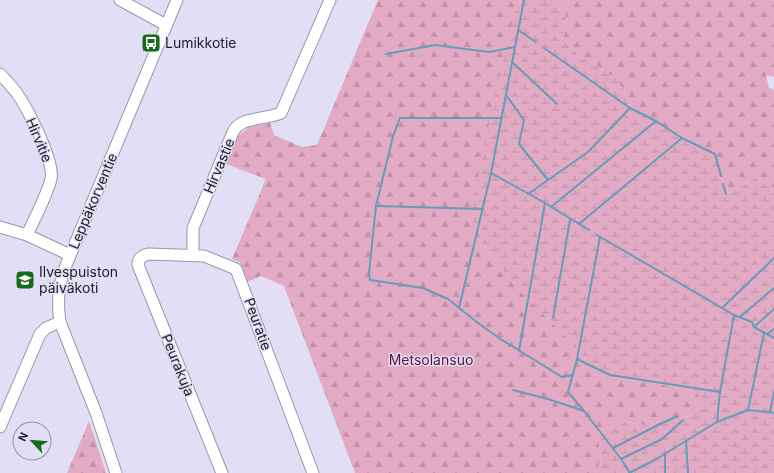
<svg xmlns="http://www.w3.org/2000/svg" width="774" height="473" font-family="Inter,sans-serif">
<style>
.forest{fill:url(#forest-firs)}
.wetland{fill:url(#wetland-marsh)}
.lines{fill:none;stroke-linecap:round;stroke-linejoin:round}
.stream{stroke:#669cba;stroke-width:2}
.minor-casing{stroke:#9996ac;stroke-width:13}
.minor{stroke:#fff;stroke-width:11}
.labels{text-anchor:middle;stroke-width:3;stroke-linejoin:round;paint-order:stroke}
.poi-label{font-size:14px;fill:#212028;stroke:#e1def5;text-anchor:start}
.street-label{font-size:14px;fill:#212028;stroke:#e1def5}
.park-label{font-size:14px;fill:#640f40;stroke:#e1def5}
</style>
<defs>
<pattern id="forest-firs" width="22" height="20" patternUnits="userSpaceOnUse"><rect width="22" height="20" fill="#e3aac3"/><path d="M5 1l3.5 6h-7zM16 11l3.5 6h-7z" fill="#c292a8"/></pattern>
<pattern id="wetland-marsh" width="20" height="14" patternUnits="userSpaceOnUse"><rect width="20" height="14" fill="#e3aac3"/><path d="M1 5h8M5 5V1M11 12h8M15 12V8" fill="none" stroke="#c292a8"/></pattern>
</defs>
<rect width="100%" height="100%" fill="#e1def5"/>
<!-- forest -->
<g class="forest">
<polygon points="378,0 521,0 515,12 483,244 517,288 577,347 589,365 610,377 693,389 703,400 700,409 688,416 645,425 628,422 599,441 601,459 596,473 355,473 284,286 261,276 247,282 240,262 232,259 266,179 226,164 235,139 249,127 270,123 274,135 302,147 317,145"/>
<polygon points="563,0 774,0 774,77 766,75 769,88 774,90 774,189 755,178 726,194 715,154 633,109 617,79 579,55 563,37 567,16 559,8"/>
<polygon points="89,421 106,473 67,473"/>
</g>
<!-- wetland -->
<polygon class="wetland" points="521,0 563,0 559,8 567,15 563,37 579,55 617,79 633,109 715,154 726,194 755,178 774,189 774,473 596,473 601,459 599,441 603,428 615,422 628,422 645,425 688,416 700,409 703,400 693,389 610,377 589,365 577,347 517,288 483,244 470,213 500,72 515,12"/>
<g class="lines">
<!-- stream -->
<g class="stream">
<polyline points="518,30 536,42"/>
<polyline points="544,48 630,108 656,121 682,138 715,154 721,176"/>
<polyline points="386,54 435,45 489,52 515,47"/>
<polyline points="512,62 557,104"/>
<polyline points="506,95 524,120 519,144 548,180"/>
<polyline points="501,118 400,118 393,136 376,206 369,273 370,280 423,288 448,299 478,323 502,340 562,377 573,375"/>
<polyline points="491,173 545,203 589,230"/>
<polyline points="723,184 726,194"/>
<polyline points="528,194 588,152 630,108"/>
<polyline points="376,206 483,209"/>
<polyline points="551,207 656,121"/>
<polyline points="579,224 682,138"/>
<polyline points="597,235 734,315 752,322 754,327 774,338"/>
<polyline points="459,308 491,173 524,0"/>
<polyline points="722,308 774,258"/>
<polyline points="740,317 774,288"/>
<polyline points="553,318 570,220"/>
<polyline points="754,327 774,309"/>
<polyline points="767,334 774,329"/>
<polyline points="519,351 545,203"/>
<polyline points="577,359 610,375 720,392"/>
<polyline points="513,390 548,399 584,411 621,459 630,473"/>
<polyline points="748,410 764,333"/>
<polyline points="584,411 568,392 577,359 600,237"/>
<polyline points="770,412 774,392"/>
<polyline points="717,422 720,392 734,315"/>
<polyline points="686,441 688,473"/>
<polyline points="613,448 660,424 678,416"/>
<polyline points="621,459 662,439 683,420"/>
<polyline points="629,473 653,461 717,422 748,410 774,413"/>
<polyline points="665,473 665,454"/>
</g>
<defs>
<g id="minor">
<polyline points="120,0 166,25"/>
<path d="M0 74C6 80 11 86 16 92 27 107 55 162 51 179 46 198 35 217 27 235"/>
<polyline points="0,227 27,235 70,255"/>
<path d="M193 255V228L233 132C235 128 238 125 242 123 252 118 270 118 281 113L330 0"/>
<polyline points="0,427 40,334 46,328 60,322"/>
<path d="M116 473 96 413 60 322C57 303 58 288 64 270L177 0"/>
<path d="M222 473 138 265C138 258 143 255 149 254L204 256 236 269 313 473"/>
</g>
</defs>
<!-- minor casing -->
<use href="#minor" class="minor-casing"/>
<!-- minor -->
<use href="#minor" class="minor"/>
</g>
<!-- icons -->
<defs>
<symbol id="bus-square" viewBox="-11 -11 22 22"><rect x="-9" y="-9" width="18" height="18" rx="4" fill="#156d17" stroke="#e1def5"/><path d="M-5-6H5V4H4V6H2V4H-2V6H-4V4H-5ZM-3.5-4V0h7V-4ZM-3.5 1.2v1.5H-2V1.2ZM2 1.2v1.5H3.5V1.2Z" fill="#fff"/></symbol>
<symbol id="school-square" viewBox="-11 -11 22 22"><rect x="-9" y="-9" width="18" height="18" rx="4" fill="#156d17" stroke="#e1def5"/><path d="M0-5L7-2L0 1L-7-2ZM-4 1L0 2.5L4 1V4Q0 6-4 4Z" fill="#fff"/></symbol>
</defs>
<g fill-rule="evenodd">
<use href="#bus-square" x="140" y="32" width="22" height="22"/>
<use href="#school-square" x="14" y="269" width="22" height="22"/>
</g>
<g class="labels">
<!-- poi labels -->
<g class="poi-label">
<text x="165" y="48">Lumikkotie</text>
<text x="39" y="277">Ilvespuiston<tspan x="39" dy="16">päiväkoti</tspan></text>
</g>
<!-- street labels -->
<g class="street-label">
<text transform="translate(39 140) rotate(67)" y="5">Hirvitie</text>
<text transform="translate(219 166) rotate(-67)" y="5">Hirvastie</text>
<text transform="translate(93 201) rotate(-67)" y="5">Leppäkorventie</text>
<text transform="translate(258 324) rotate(70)" y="5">Peuratie</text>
<text transform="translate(178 365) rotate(68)" y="5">Peurakuja</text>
</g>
<!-- park labels -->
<g class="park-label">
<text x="431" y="365">Metsolansuo</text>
</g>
</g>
<!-- north arrow -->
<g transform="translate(32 441) rotate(296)"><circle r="19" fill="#e1def5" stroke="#9492a3"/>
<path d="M0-3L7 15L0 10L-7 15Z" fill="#156d17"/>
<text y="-6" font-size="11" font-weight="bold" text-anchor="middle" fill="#212028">N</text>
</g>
</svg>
